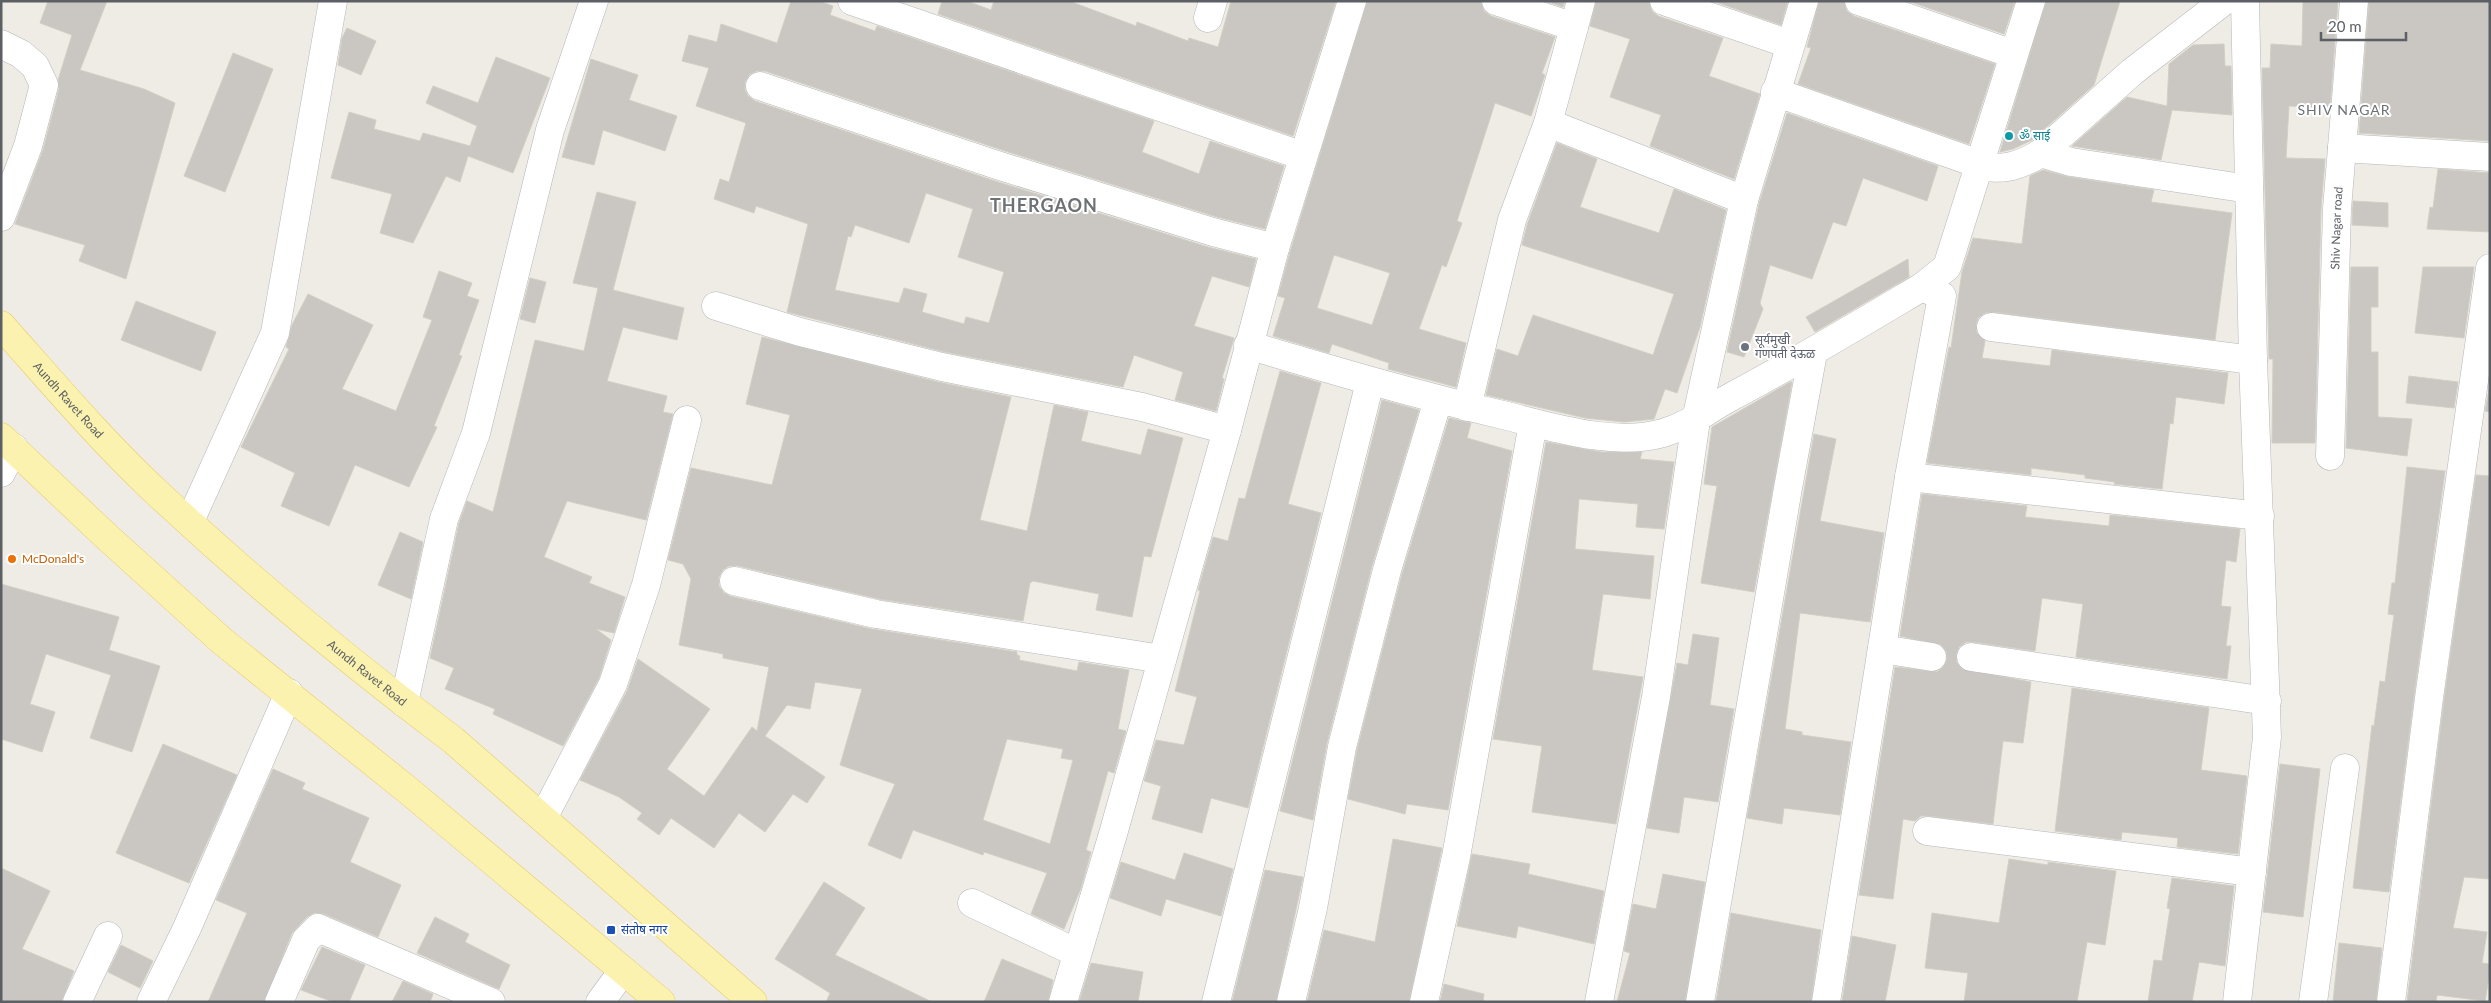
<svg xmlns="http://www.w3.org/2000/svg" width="2491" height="1003" font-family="Lato,'Noto Sans Devanagari',sans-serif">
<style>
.building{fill:#cac6c2;stroke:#d2cfc3;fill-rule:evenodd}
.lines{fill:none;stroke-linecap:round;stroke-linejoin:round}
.minor-casing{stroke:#b5b6bb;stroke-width:29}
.primary-casing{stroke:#e8cc63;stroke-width:29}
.minor{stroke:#fff;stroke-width:28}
.primary{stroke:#faf2ae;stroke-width:28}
.culture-dot{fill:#0f9aa8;stroke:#fff;stroke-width:2}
.worship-dot{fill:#6b7280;stroke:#fff;stroke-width:2}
.food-dot{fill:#e8710a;stroke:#fff;stroke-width:2}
.transit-dot{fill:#1a4fb4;stroke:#fff;stroke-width:2}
.labels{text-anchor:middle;stroke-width:4;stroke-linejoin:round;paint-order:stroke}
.culture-label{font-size:12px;fill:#0d838f;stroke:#fff;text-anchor:start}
.street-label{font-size:12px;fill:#5c5f64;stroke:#fff}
.worship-label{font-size:12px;fill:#5b616d;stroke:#fff;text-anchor:start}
.food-label{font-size:12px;fill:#c56008;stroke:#fff;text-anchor:start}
.transit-label{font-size:12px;fill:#164399;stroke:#fff;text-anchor:start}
.neighbourhood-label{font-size:14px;letter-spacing:1px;fill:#6d7176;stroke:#fff}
.district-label{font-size:18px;font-weight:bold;letter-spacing:1px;fill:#6d7176;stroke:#fff}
</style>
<rect width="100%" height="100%" fill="#eeece5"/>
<!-- building -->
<g class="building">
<polygon points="48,1 107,1 80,70 144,89 175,103 126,279 79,261 85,245 15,224 43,150 59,89 58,80 72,35 40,23"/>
<path d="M791 1H819L833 6 830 15 875 31 877 26 1154 121 1142 152 1199 174 1210 141 1284 166 1265 229 1217 217 1005 151 765 71H757L750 74 745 82V90L748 96 755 101 995 181 1208 247 1256 259 1249 287 1212 276 1194 326 1234 338 1222 378 1224 379 1216 411 1175 400 1183 372 1134 355 1123 387 945 352 787 312 808 224 756 206 754 213 714 199 720 179 729 182 746 123 696 106 709 68 682 61 689 35 717 42 721 24 777 43ZM926 193 973 209 958 257 1004 272 989 323 966 317 964 324 922 312 927 294 904 288 899 303 835 290 848 236 851 237 855 225 909 243Z"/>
<polygon points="942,1 967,1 991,10 994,1 1069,1 1136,26 1137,22 1188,41 1189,38 1218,47 1231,1 1336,1 1293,136 938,14"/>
<path d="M1367 1H1481L1484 11 1491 16 1555 37 1542 73 1545 75 1531 116 1495 103 1457 221 1462 223 1446 267 1442 265 1419 329 1466 343 1456 387 1388 369 1389 363 1332 344 1329 353 1273 336 1285 298 1278 296 1290 252ZM1334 255 1390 273 1372 325 1317 308Z"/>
<polygon points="1546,1 1565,1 1563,7"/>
<polygon points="1596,1 1649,1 1652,11 1658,16 1723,38 1709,76 1760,94 1734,179 1650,146 1661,115 1610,97 1630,39 1590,26"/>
<polygon points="1713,1 1788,1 1781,25"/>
<polygon points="1819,1 1844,1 1847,11 1854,16 1995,64 1969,144 1798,84 1811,48 1807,47"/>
<polygon points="1908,1 2015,1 2004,34"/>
<polygon points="2046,1 2120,1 2094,85 2032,140 2013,149 2000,152"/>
<polygon points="2303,1 2338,1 2330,108 2289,106 2286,158 2325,159 2321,209 2315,443 2272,443 2273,359 2269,359 2262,68 2270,68 2271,44 2302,46"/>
<polygon points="2369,1 2490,1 2490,141 2359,133"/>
<polygon points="347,28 376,41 361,75 338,65 342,38"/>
<polygon points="2224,44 2225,66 2231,66 2232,115 2172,110 2161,160 2072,146 2127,97 2167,106 2169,64 2193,45"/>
<polygon points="233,53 273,69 225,192 184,176"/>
<polygon points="496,57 550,78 513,173 468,156 460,182 446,176 413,243 380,233 392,194 331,178 349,112 376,120 374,129 420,141 423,133 470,146 477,126 426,103 433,86 478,103"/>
<polygon points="591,59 638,75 629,100 677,116 665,151 603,130 594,165 562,157"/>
<polygon points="1787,113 1938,166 1927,201 1863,178 1846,226 1833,222 1812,279 1770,265 1760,303 1763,309 1744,357 1727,352 1759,204"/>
<polygon points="1557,143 1597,159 1580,207 1659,233 1674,189 1726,210 1700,327 1677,393 1665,389 1654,419 1624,422 1585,418 1486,395 1497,349 1518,356 1533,315 1653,355 1674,294 1522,245 1527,225"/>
<polygon points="2438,169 2490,173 2490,232 2427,229 2430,207 2433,208"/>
<polygon points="2043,170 2069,177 2154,190 2151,202 2232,213 2215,340 1993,312 1985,313 1978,318 1976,325 1977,333 1985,341 1982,358 2050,366 2052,350 2228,373 2224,404 2176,397 2173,424 2170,423 2162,489 2114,484 2115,482 2085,478 2085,475 2031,468 2031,475 1927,463 1949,347 1951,348 1962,272 1973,238 2022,244 2030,176"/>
<polygon points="597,192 636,202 613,290 684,308 677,340 623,327 607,381 667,396 663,412 673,414 646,520 567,501 544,557 592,577 589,583 625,597 614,633 596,629 611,640 599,678 563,746 493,714 495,709 445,689 454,668 430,658 459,523 467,501 493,512 535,340 584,351 598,288 573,283"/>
<polygon points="2353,201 2388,203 2388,227 2352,225"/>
<polygon points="1908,259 1909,277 1815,332 1806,317"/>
<polygon points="2351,267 2378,267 2378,307 2371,307 2371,352 2378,352 2378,417 2412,419 2407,456 2346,448"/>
<polygon points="2423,267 2474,267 2464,338 2415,333"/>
<polygon points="439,271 472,283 467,296 479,300 459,355 462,356 434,426 437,427 409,487 355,465 329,526 281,506 295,473 241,447 289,349 286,347 292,325 308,294 373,325 342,389 396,411 432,320 423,317"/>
<polygon points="530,278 546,282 535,323 520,319"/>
<polygon points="136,301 216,332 201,371 121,340"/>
<path d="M762 337 938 382 1011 397 980 520 1027 531 1054 405 1088 412 1081 441 1141 455 1148 429 1183 438 1151 557 1144 556 1132 617 1096 610 1099 594 1033 581 1030 583 1023 621 879 599 738 566H729L723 570 719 577V586L724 593 730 596 872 629 1017 652V655L1020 656 1019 660 1077 671 1079 662 1129 670 1118 729 1126 731 1114 773 1108 771 1086 850 1091 852 1081 888 1064 929 1031 914 1047 873 984 852 983 855 913 830 901 859 868 845 895 784 840 765 862 689 815 682 810 709 787 705 765 736 825 777 807 803 793 794 765 832 739 813 714 848 671 818 659 835 637 819 642 813 619 797 580 780 627 691 638 659 710 709 667 769 704 796 752 727 757 731 769 667 723 658V654L679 645 691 579 683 564 668 560 691 468 772 485 790 415 746 404ZM1007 739 1063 749 1061 758 1073 760 1050 844 983 820Z"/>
<polygon points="1280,371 1321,383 1288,504 1321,513 1248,808 1211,798 1202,833 1152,819 1161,786 1144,781 1156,740 1184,745 1197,697 1175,691 1200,591 1198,590 1213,537 1228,541 1239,498 1245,499"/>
<polygon points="2409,376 2458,382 2454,408 2406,403"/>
<polygon points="1790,382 1792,382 1754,592 1701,583 1717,486 1704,484 1712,427"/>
<polygon points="2490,385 2490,412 2485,411"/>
<polygon points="1382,400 1419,410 1372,566 1327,743 1313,820 1280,811"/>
<polygon points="1449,418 1471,423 1467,438 1512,451 1448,810 1407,804 1405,814 1348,799 1357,750 1402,574"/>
<polygon points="1814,434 1836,439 1820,521 1884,533 1870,622 1800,613 1785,729 1802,732 1802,735 1851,742 1840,815 1784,808 1782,824 1747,818"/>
<polygon points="1546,442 1601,452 1642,452 1640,459 1674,462 1664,529 1636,527 1638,504 1579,499 1575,549 1654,556 1650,599 1603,594 1592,670 1643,677 1616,824 1532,812 1542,746 1493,739"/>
<polygon points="2407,467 2445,471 2414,696 2389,892 2353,888 2372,725 2374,726 2380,681 2385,682 2394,615 2388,614 2392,583 2395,583"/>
<polygon points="2476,475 2490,476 2490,879 2464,877 2453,928 2487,932 2482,963 2490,964 2490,972 2485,1001 2437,995 2436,1002 2407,1002 2444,700"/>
<polygon points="1922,494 2027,506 2025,517 2109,526 2110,515 2240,529 2236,562 2226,560 2221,606 2231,607 2226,646 2231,646 2227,679 2076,657 2083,604 2042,598 2035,651 1973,642 1966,642 1959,647 1956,655 1957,663 1962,669 2031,682 2023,743 2003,741 1993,824 1929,816 1921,816 1915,821 1903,819 1893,899 1859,895 1895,667 1937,672 1944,666 1947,659 1946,651 1941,645 1900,636"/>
<polygon points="400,532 423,542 411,599 378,585"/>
<polygon points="1,584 119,617 109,650 160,666 132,752 90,738 111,675 46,654 30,704 55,712 42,752 1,739"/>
<polygon points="1693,634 1719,638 1710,705 1734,709 1718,802 1684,797 1679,833 1647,828 1677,663 1688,665"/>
<polygon points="2072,688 2209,708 2201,770 2247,776 2238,854 2177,847 2178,838 2122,832 2121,840 2055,831"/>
<polygon points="163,744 237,775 189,883 116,853"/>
<polygon points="2280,764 2320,769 2303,917 2263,912"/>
<polygon points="273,769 305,783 302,789 369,818 350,862 401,885 378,937 324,914 315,913 307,917 292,933 264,1002 208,1002 247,913 216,900"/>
<polygon points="1393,839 1442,848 1409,1002 1307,1002 1324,930 1375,942"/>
<polygon points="1184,853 1233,869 1221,916 1166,899 1161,916 1110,898 1121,862 1175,880"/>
<polygon points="1472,854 1530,864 1528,874 1604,891 1594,944 1518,926 1516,938 1457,926"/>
<polygon points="2009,859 2048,865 2048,862 2116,871 2105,945 2087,942 2077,1002 1964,1002 1968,973 1925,968 1932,913 1999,923"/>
<polygon points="1,868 50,891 22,949 74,971 61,1002 1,1002"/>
<polygon points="1265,870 1303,877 1276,1002 1232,1002"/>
<polygon points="1663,874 1705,882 1685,1002 1617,1002 1630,953 1624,951 1633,904 1656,909"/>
<polygon points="2172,878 2234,886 2225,966 2199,962 2192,1002 2148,1002 2154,960 2162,961 2170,909 2167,908"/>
<polygon points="824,882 865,908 835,955 932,1002 826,1002 830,993 775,959"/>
<polygon points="1731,913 1821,930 1811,1002 1716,1002"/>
<polygon points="435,917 469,934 465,942 510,965 499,989 417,953"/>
<polygon points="1852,936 1896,945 1885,1002 1842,1002"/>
<polygon points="2339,943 2382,948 2376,1002 2333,1002"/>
<polygon points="121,945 153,961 140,988 108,972"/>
<polygon points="322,947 365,965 349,1002 333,1002 301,990"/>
<polygon points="1002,959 1053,980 1048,1002 984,1002"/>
<polygon points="1091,963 1143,972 1138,1002 1079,1002"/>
<polygon points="403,981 433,994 430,1002 392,1002"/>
<polygon points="1444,984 1484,994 1483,1002 1440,1002"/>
</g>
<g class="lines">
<defs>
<g id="minor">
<polyline points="852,1 1303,156"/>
<polyline points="1496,1 1574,27"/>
<polyline points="1664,1 1789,44"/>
<polyline points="1859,1 2013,54"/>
<polyline points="1208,18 1213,1"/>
<polyline points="1,44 21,54 35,66 44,85 28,146 1,217"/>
<polyline points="760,86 1000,166 1213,232 1275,248"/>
<polyline points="1775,92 1979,164"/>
<polyline points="1548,123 1744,200"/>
<polyline points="2342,148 2490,157"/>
<polyline points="2041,153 2071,162 2249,189"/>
<path d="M1978 166C2003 171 2020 166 2041 153L2132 72 2224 1"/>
<polyline points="716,306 800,332 942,367 1142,407 1227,430"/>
<polyline points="1991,327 2253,360"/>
<path d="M1248 345C1332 370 1417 395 1503 415 1552 427 1613 447 1663 433 1690 425 1705 411 1729 398 1795 363 1858 325 1922 287"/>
<polyline points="1467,407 1512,220 1548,123 1581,1"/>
<path id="s1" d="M2330 456 2337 209 2354 1"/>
<polyline points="1,473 14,448"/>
<polyline points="1909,477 2260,516"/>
<polyline points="190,521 275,333 333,1"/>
<polyline points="734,581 876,614 1162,659"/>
<polyline points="1882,649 1932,657"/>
<polyline points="1971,657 2267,701"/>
<polyline points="404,703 444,519 476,433 550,130 594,1"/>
<polyline points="543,818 613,684 646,585 687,420"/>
<polyline points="1927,831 2252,872"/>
<polyline points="972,903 1077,953"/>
<polyline points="77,1002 108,936"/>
<polyline points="151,1002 187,928 289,693"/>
<polyline points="279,1002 306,940 318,928 491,1002"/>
<polyline points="600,1002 623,971"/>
<polyline points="1063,1002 1113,834 1227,430 1275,248 1352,1"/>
<polyline points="1216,1002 1370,382"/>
<polyline points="1291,1002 1313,908 1342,747 1387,570 1438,400"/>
<polyline points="1424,1002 1456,857 1533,423"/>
<polyline points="1599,1002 1656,697 1696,420 1744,200 1804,1"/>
<polyline points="1700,1002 1788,488 1813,353"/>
<polyline points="1826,1002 1909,477 1942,296 1922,287 1947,267 2031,1"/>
<polyline points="2237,1002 2267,737 2253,360 2245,1"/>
<polyline points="2313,1002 2345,768"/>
<polyline points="2391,1002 2429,698 2490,268"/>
</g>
<g id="primary">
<path id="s2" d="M1 325C50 380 99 438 153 489 248 578 349 662 453 740L753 1002"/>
<polyline points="1,437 106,536 222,641 410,792 661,1002"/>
</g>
</defs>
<!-- minor casing -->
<use href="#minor" class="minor-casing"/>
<!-- primary casing -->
<use href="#primary" class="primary-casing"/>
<!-- minor -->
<use href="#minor" class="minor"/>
<!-- primary -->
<use href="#primary" class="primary"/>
</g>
<!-- markers -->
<circle class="culture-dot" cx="2009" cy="136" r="5"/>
<circle class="worship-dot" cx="1745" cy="347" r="5"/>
<circle class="food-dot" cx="12" cy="559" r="5"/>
<rect class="transit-dot" x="606" y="925" width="10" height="10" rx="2.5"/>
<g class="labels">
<!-- culture labels -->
<g class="culture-label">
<text x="2019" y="140">ॐ साई</text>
</g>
<!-- street labels -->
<g class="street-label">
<text dy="4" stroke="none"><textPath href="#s1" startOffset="228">Shiv Nagar road</textPath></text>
<text dy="4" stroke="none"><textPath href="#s2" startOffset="101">Aundh Ravet Road</textPath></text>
<text dy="4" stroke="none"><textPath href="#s2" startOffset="506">Aundh Ravet Road</textPath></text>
</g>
<!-- worship labels -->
<g class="worship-label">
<text x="1755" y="344">सूर्यमुखी<tspan x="1755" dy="14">गणपती देऊळ</tspan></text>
</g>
<!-- food labels -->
<g class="food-label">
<text x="22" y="563">McDonald's</text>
</g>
<!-- transit labels -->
<g class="transit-label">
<text x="621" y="934">संतोष नगर</text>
</g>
<!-- neighbourhood labels -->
<g class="neighbourhood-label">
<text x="2344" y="115">SHIV NAGAR</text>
</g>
<!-- district labels -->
<g class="district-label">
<text x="1044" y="212">THERGAON</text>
</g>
</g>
<!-- border -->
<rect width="2491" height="1003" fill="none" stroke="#5c5f64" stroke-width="5"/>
<!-- scale -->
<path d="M2321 32v8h85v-8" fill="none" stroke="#5c5f64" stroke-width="2.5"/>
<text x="2328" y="32" font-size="15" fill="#5c5f64" stroke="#ffffff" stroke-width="4" paint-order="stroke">20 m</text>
</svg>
